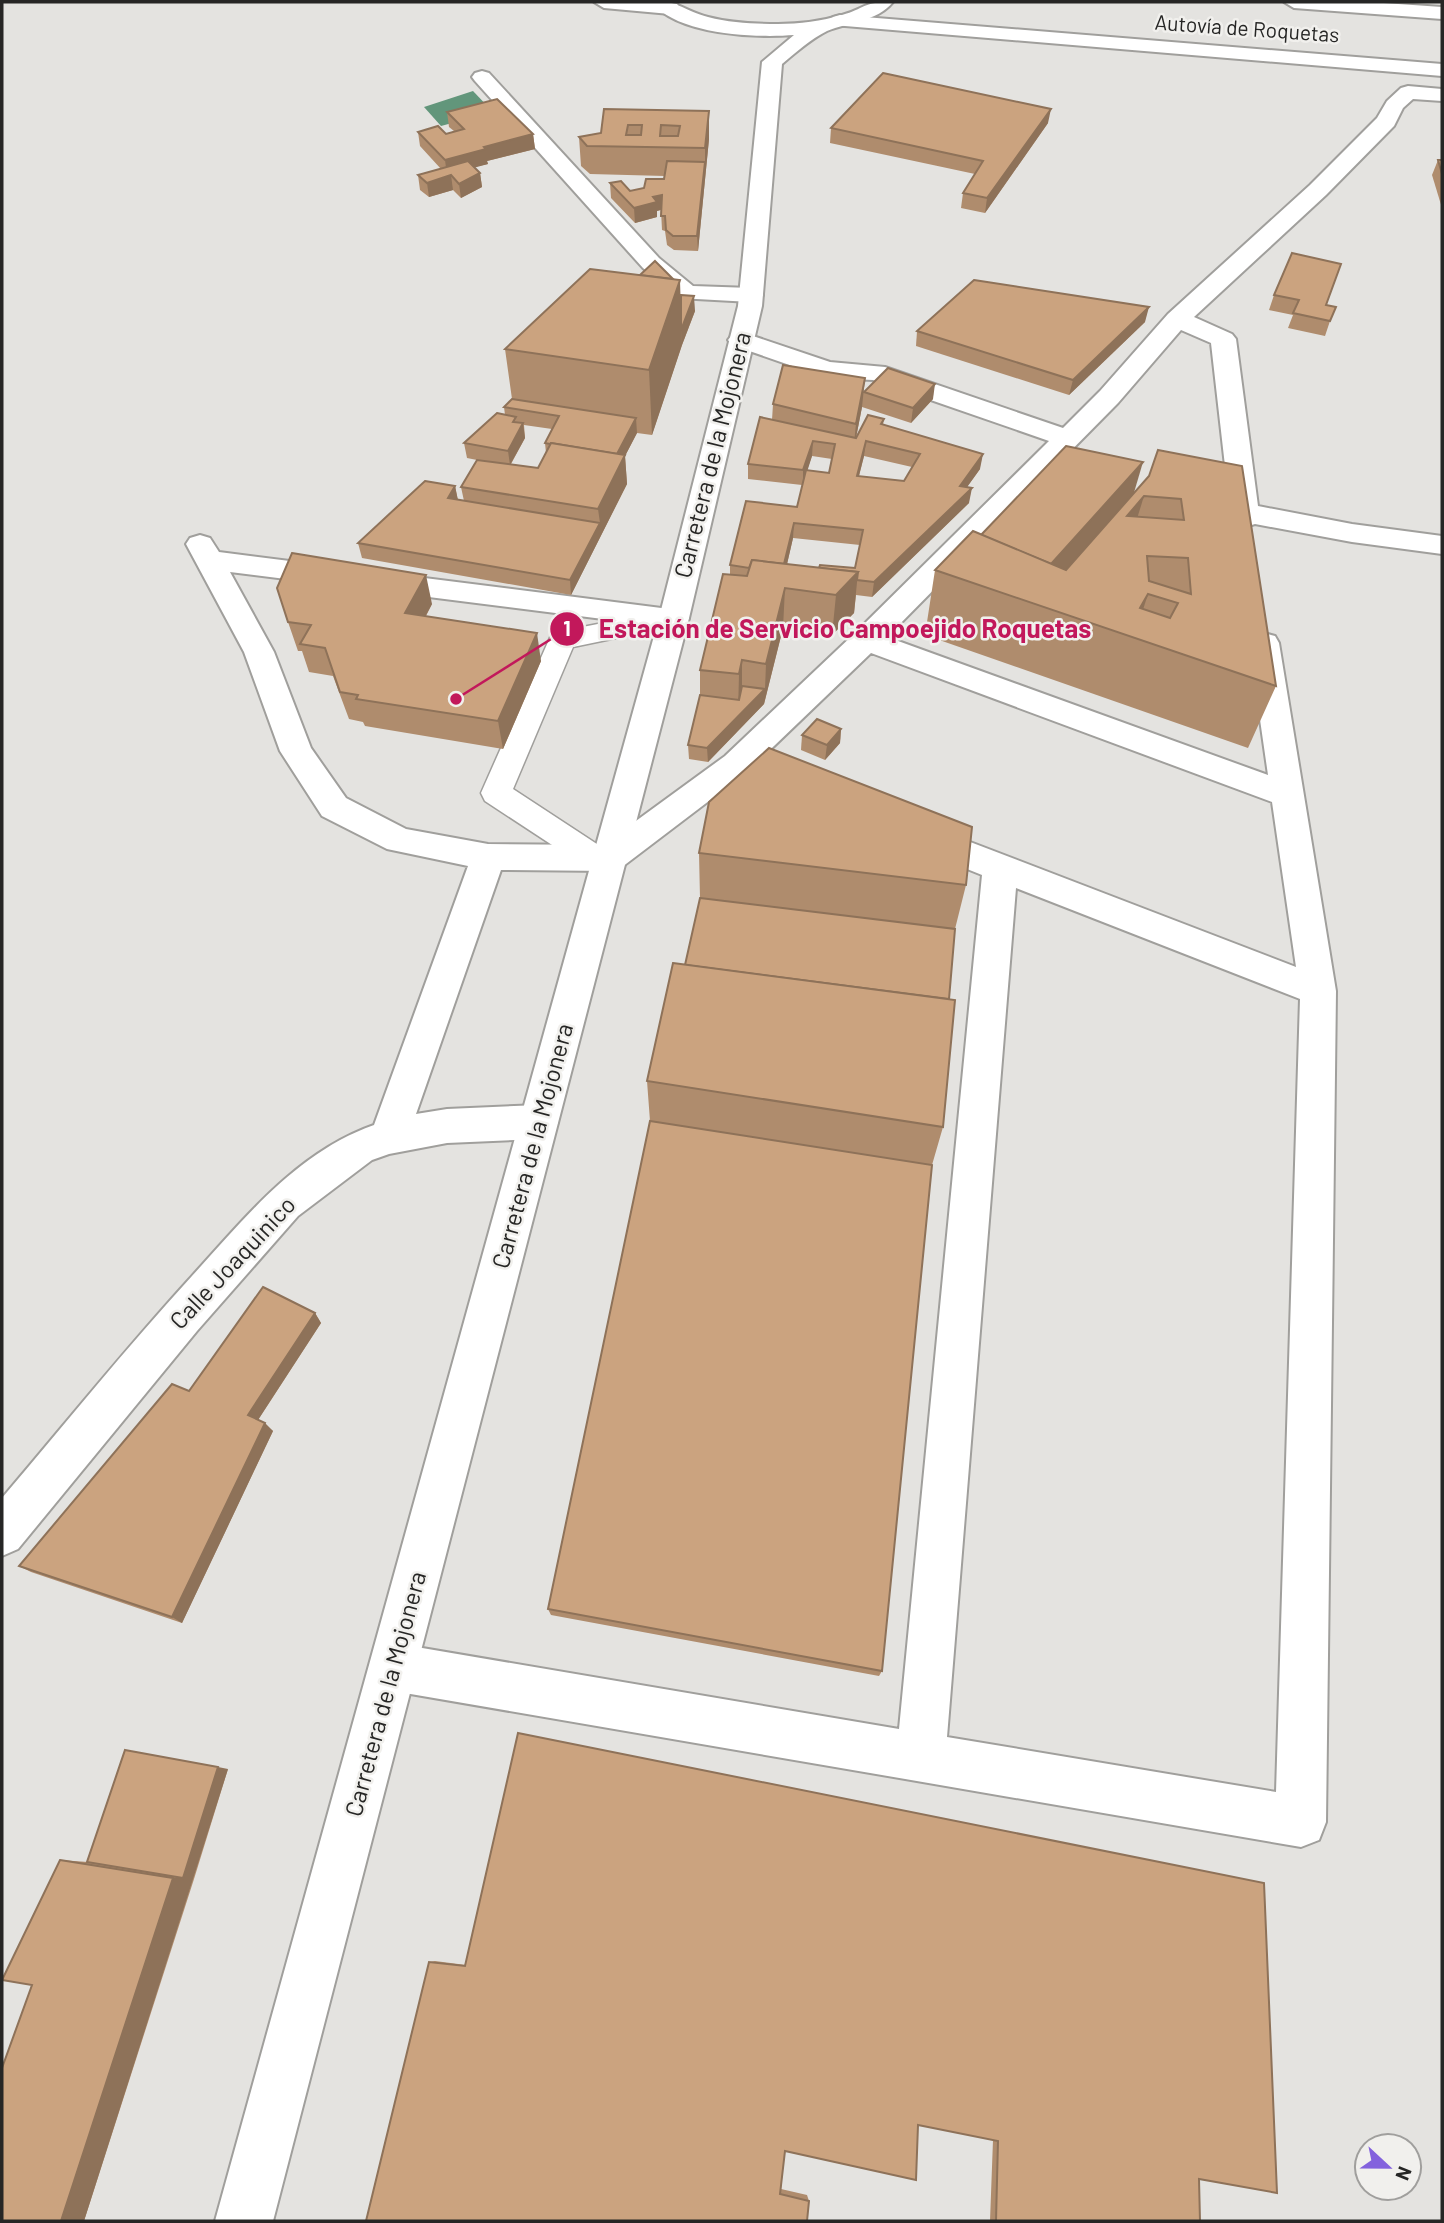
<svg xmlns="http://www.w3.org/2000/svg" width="1444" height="2223" font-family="Barlow,sans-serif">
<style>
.water{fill:#62967b}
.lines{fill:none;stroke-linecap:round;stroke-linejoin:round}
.service-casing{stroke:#a09f9c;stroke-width:3}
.minor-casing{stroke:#a09f9c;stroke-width:4}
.tertiary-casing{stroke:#a09f9c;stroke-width:4}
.motorway-casing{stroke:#a09f9c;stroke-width:4}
.service{fill:#fff;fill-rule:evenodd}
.minor{fill:#fff;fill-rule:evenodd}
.tertiary{fill:#fff;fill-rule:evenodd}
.motorway{fill:#fff;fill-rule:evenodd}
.wall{fill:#af8c6d;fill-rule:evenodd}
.shaded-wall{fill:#8e7259}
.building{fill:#cba37f;stroke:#8e7259;stroke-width:2;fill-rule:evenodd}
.labels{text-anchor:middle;stroke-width:5;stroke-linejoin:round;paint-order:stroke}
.far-street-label{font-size:21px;fill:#262625;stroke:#f1f0ed}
.street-label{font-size:24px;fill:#262625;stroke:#f1f0ed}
.leader{fill:none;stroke:#c2185b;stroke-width:2.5}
.callout-dot{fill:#c2185b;stroke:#f1f0ed;stroke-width:2.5}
.mark-label{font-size:21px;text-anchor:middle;font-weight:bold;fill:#fff}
.callout-label{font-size:26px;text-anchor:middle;font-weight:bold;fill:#c2185b;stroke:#f1f0ed;stroke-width:5;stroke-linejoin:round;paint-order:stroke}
</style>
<rect width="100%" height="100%" fill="#e4e3e0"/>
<!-- water -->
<polygon class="water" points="473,91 493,112 441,126 424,107"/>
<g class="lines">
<defs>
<polygon id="service" points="674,609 684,612 688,618 684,624 573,647 513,789 606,850 611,858 606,866 595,870 584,866 485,801 481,793 552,633"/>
<g id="minor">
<polygon points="482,71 489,73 659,258 693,286 751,288 760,290 763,295 760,300 751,302 678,298 643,268 475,81 472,77 475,73"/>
<path d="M1408 86 1442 89V101L1413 99 1403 108 1394 126 1326 195 1194 317 1232 334 1236 339 1258 506 1352 524 1442 536V554L1352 542 1255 524 1245 527 1235 524 1232 519 1210 514 1206 508 1210 502 1229 501 1211 343 1181 330 1118 403 887 637 1268 775 1249 643 1253 636 1264 633 1275 636 1279 643 1336 991 1326 1822 1319 1840 1301 1847 393 1691 376 1684 369 1667 376 1650 393 1643 899 1729 982 875 907 845 902 836 907 827 919 823 931 827 1296 967 1272 802 871 653 747 772 622 867 610 871 501 870 416 1114 447 1109 539 1105 553 1110 558 1122 553 1134 539 1139 447 1143 389 1154 372 1160 298 1216 197 1331 18 1549 2 1556V1498C65 1424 126 1348 192 1276 245 1218 297 1152 374 1125L468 866 387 849 322 816 280 751 244 652 186 544 190 538 200 535 210 538 219 552 685 611 689 618 685 625 674 628 230 572 274 652 311 748 346 798 406 829 488 844 603 845 725 756 855 633 1049 441 873 380 827 378 732 345 728 340 732 335 741 332 750 335 830 362 885 367 1063 428 1100 391 1168 314 1310 185 1377 118 1387 101 1401 88ZM1016 888 1300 999 1276 1792 947 1737Z"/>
</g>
<path id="tertiary" d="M652 2C680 1 683 10 708 17 731 23 755 24 778 24 799 24 822 21 842 15 866 8 864 1 893 2 877 22 848 22 827 31 811 39 796 52 782 64L762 306 689 618 273 2221H215L659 618 738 306 762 62 794 35C756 38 677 35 652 2Z"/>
<g id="motorway">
<polygon points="594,2 665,2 677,4 680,8 670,14 604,8"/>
<polygon points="1284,2 1369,2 1442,7 1442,19 1294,8"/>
<polygon points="840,15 1442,64 1442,76 833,25 830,21 833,17"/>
</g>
</defs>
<!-- service casing -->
<use href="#service" class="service-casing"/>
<!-- minor casing -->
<use href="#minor" class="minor-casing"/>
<!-- tertiary casing -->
<use href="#tertiary" class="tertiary-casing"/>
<!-- motorway casing -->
<use href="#motorway" class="motorway-casing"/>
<!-- service -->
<use href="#service" class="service"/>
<!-- minor -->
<use href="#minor" class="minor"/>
<!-- tertiary -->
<use href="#tertiary" class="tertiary"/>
<!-- motorway -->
<use href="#motorway" class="motorway"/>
</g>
<!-- wall -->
<g class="wall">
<polygon points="604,109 709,111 709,139 698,251 674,250 667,245 665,231 662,230 661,210 657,211 657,217 635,223 611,198 610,183 630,191 644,188 664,179 665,176 590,174 581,166 579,137 601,133"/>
<polygon points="447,112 533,134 535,149 487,161 488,164 474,167 480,173 482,187 461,198 453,190 429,197 420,190 418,175 441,169 420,146 418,132 446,134 454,131 449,127"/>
<polygon points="1048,123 985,213 961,208 963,193 975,174 830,143 831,128"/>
<polygon points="1438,160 1442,160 1442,208 1432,175"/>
<path d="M681 295 695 311 682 345 652 435 637 433 625 456 627 484 571 595 362 558 358 543 455 486 458 500 464 501 461 487 477 460 467 458 464 443 505 415 504 407 512 399 505 349ZM524 425 552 429 545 443 546 453 538 468 511 464 525 438Z"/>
<polygon points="1274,295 1326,305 1330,321 1325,336 1288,328 1293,315 1269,310"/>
<polygon points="1145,322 1069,395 916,346 917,331"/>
<path d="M864 392 933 399 911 423 862 407 856 438 884 419 883 425 980 469 967 487 969 503 872 597 856 595 854 613 832 635 783 628 764 704 708 762 689 759 688 745 700 695V670L730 574V565L797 507 802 485 748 479V464L772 420 773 404ZM812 456 832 459 829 473 807 470ZM864 456 912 467 904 481 859 476ZM793 538 860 545 855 568H819L787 564Z"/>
<polygon points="1158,450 1276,686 1248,748 925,635 935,570 981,535 1134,494 1149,476"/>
<polygon points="432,604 426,616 541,661 503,749 365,726 363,722 349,719 333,676 309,672 302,651 298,651 288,622"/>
<polygon points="841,729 840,743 825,760 801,750 802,735"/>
<polygon points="699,853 966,885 955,929 949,999 943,1127 932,1165 882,1671 879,1676 551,1615 548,1609 650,1121 647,1081 685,965 700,898"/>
<polygon points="315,1313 321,1323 258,1420 273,1431 182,1623 31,1572 19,1566 189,1391"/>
<polygon points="228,1769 194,1879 84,2221 32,1985 60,1860 88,1862"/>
<polygon points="435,1961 466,1965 1199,2179 1200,2221 990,2221 993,2140 918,2125 785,2151 781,2189 807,2195 809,2201 807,2221 429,1962"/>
</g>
<!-- shaded-wall -->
<g class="shaded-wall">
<polygon points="1051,109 1048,123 985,213 987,198"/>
<polygon points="709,111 709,139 698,251 697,236 705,162 705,148"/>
<polygon points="533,134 535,149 487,161 488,164 447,175 445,160 484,147"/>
<polygon points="480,173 482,187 461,198 459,184"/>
<polygon points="451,175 453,190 429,197 427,183"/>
<polygon points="662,195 663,209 657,211 657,217 635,223 634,208 653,197"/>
<polygon points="680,280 682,345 652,435 649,370"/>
<polygon points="694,296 695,311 682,345 681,330"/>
<polygon points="1149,307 1145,322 1069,395 1073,380"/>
<polygon points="865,378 862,407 853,453 856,424"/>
<polygon points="935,384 933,399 911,423 913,408"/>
<polygon points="636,418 637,433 625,456 627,484 571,595 570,580 600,523 598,509 617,455"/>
<polygon points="523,423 525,438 510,465 508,451"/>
<polygon points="813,441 812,456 803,485 803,470"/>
<polygon points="866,441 864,456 855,491 857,476"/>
<polygon points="983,454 980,469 957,501 960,486"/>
<polygon points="1143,462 1128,513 1045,607 1041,575"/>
<polygon points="455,486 458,501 448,498"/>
<polygon points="972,488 969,503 872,597 874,582"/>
<polygon points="1144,496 1124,561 1127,516"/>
<polygon points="794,523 793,538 782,586 782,572"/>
<polygon points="858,572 854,613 832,635 836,595"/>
<polygon points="426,575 432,604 412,641 405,613"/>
<polygon points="785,588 783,628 764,704 708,762 707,748 765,689 766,664"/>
<polygon points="1148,594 1134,638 1140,608"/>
<polygon points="537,633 541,661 503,749 498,721"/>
<polygon points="742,660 742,700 738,714 739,674"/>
<polygon points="841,729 840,743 825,760 827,745"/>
<polygon points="315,1313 321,1323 256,1423 248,1415"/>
<polygon points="265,1423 273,1431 182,1623 172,1617"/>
<polygon points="218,1767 228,1769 84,2221 61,2221 173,1878 183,1878"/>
</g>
<!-- building -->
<g class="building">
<polygon points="883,73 1051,109 987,198 963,193 983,161 831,128"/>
<polygon points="497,99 533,134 484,147 486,149 445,160 418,132 438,126 446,134 464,129 447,112"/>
<path d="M604 109 709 111 705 148 587 146 579 137 601 133ZM628 125H642L641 135H626ZM661 125 680 126 678 136H660Z"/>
<polygon points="1438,160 1442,160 1442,174"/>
<polygon points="468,161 480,173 459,184 451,175 427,183 418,175"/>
<polygon points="667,161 705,162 697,236 673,236 666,230 665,216 661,216 662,195 653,197 657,202 634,208 610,183 621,181 630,191 644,188 646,179 664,179"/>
<polygon points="1292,253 1341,264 1326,305 1336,307 1330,321 1293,313 1299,300 1274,295"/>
<polygon points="655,261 673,279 640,275"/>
<polygon points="590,269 680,280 649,370 505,349"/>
<polygon points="974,280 1149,307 1073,380 917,331"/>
<polygon points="681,295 694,296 681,330"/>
<polygon points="783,365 865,378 856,424 773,404"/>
<polygon points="888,368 935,384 913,408 864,392"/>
<polygon points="512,399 636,418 617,454 551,443 550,444 545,443 559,416 504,407"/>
<polygon points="497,413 516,417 513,422 523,423 508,451 464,443"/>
<path d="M868 415 884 419 881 424 983 454 960 486 972 488 874 582 857 580 858 572 819 568 820 565 855 568 863 530 794 523 784 564 752 560 749 568 730 565 746 501 797 507 806 470 829 473 835 444 813 441 803 470 748 464 760 417 856 438ZM866 441 870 442 920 454 904 481 857 476Z"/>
<polygon points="551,443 625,455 598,509 461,487 477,460 538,468"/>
<polygon points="1066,446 1143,462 1051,564 981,535"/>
<path d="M1158 450 1242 466 1276 686 935 570 973 531 1066 570 1149 476ZM1144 496 1181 499 1184 520 1127 516ZM1147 556 1188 558 1191 594 1149 581ZM1148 594 1178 603 1170 618 1140 608Z"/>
<polygon points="425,481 455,486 448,498 600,523 570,580 358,543"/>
<polygon points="292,553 426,575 405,613 537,633 498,721 356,699 358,695 340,692 325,648 300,644 311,625 288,622 277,588"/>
<polygon points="752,560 858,572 836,595 785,588 766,664 742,660 739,674 700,670 723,574 747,576"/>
<polygon points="742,686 765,689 707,748 688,745 700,695 739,700"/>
<polygon points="817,719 841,729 827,745 802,735"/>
<polygon points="769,748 972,827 966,885 699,853 709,802"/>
<polygon points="700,898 955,929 949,999 685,965"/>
<polygon points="673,963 955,1000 943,1127 647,1081"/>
<polygon points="650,1121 932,1165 882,1671 548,1609"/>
<polygon points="263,1287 315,1313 248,1415 265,1423 172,1617 19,1566 172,1384 189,1391"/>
<polygon points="518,1733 1264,1883 1277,2193 1199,2179 1200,2221 996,2221 998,2141 918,2125 916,2180 785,2151 780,2194 809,2201 807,2221 366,2221 429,1962 465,1966"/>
<polygon points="125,1750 218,1767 183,1878 87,1862"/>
<polygon points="60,1860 173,1878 61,2221 2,2221 2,2068 32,1985 2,1980"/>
</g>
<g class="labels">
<!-- far-street labels -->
<g class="far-street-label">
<text transform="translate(1247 29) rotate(4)" y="7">Autovía de Roquetas</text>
</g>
<!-- street labels -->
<g class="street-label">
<text transform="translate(713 455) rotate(-76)" y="8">Carretera de la Mojonera</text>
<text transform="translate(533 1146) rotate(-75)" y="8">Carretera de la Mojonera</text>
<text transform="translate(233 1263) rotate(-47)" y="8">Calle Joaquinico</text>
<text transform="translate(386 1694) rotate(-75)" y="8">Carretera de la Mojonera</text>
</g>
</g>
<!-- callouts -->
<path class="leader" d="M456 699L567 629"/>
<g class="callout-dot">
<circle cx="456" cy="699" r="7"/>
<circle cx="567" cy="629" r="18"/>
</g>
<g class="mark-label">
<text x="567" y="636">1</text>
</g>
<g class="callout-label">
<text x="845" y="638">Estación de Servicio Campoejido Roquetas</text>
</g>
<!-- border -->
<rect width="1444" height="2223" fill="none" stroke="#262625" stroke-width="7"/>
<!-- north arrow -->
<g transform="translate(1388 2167) rotate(112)"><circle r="33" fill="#f1f0ed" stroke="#a09f9d" stroke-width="2"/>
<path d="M0-5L12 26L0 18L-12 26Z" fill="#8362dd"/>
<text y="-10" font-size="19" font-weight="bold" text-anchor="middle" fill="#262625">N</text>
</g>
</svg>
